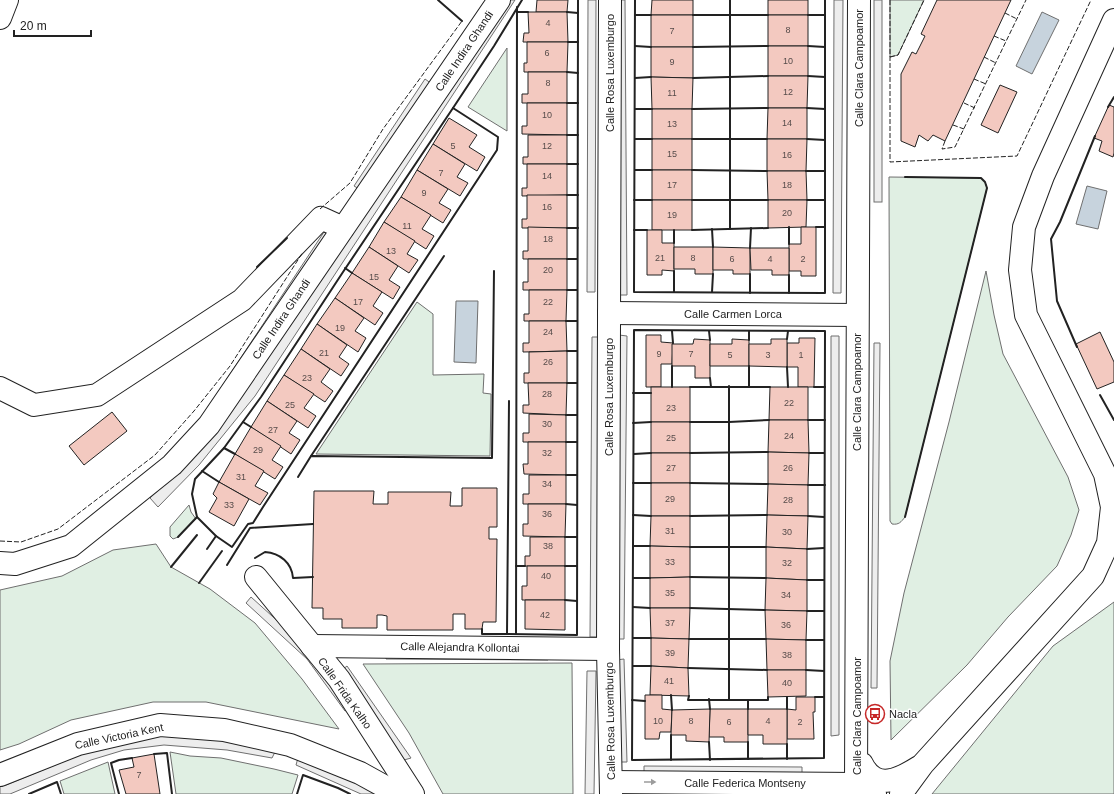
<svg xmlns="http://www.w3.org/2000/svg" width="1114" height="794" font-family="Helvetica,sans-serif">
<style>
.green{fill:#e0efe3;stroke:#6f6f6f}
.parking{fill:#ededed;stroke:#6f6f6f}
.water{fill:#c7d3dd;stroke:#6f6f6f}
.building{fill:#f3c9c0;stroke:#222}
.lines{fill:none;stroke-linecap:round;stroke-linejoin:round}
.minor-casing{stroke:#222;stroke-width:24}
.minor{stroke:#fff;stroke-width:22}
.fence{stroke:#222;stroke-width:1;stroke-dasharray:5 2;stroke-linecap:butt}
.wall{stroke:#222;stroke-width:2}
.oneway{fill:#9c9c9c}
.labels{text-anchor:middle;stroke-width:3;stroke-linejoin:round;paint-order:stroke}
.number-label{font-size:9px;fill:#564c4a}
.street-label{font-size:11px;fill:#222;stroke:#fff}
.poi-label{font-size:11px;fill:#222;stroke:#fff;text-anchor:start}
</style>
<rect width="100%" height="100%" fill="#fff"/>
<!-- green -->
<g class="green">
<polygon points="890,0 924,0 898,55 890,57"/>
<polygon points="507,48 507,131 468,107"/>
<path d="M889 177 981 178 985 182 987 188 905 517C901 522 899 525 892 524L890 521Z"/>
<polygon points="986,271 994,315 1003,354 1068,477 1079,510 1071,535 1057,566 1008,617 967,665 891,740 890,661 904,593 949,422"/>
<polygon points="417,302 433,314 433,375 484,374 483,393 491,394 490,456 316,454"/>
<polygon points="189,505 191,512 196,519 178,537 173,539 170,536 170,527"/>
<polygon points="156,544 171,567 210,589 255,623 302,679 339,729 206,702 153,702 71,720 19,744 0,750 0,590 62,576 113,550"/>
<polygon points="1114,602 1114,794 932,794 1053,646"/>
<polygon points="572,663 573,794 443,794 409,733 363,664"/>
<polygon points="170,752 190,756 221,758 274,769 298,775 292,794 176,794"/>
<polygon points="108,762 115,794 64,794 60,781"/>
</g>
<!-- parking -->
<g class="parking">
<polygon points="506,0 515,0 255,396 199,465 158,507 150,498 192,458"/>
<polygon points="588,0 596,0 595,292 587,292"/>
<polygon points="616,0 625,0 627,295 619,295"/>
<polygon points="834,0 843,0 841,293 833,293"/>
<rect x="874" y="0" width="8" height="202"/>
<polygon points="425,79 432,84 361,190 354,186"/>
<polygon points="324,232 329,235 201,418"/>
<polygon points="619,335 627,336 624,639 616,639"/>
<polygon points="831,336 839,336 839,735 831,736"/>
<polygon points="592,337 600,337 598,637 590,637"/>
<polygon points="874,343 880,343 877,688 871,688"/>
<polygon points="251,597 314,654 353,707 345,711 307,659 246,603"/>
<polygon points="386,653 549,654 548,660 386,659"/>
<polygon points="624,659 627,762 619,762 616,660"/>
<polygon points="347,666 411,758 404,760 342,670"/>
<polygon points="587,671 596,671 594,794 585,794"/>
<polygon points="163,736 227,741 276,750 272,758 227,750 164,745 124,750 91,760 10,794 0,794 0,786 6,785 87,752 121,742"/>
<polygon points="298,758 375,791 373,794 361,794 296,765"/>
<polygon points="644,766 802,767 802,774 644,774"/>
</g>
<!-- water -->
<g class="water">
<polygon points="1042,12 1059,20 1032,74 1016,66"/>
<polygon points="1087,186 1107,191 1098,229 1076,224"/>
<polygon points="456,301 478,301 476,363 454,362"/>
</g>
<!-- building -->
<g class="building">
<polygon points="537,0 568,0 567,12 536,12"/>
<polygon points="652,0 693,0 693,15 651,15"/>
<rect x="768" y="0" width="40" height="15"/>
<polygon points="937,0 1011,0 945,141 933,135 928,141 919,135 915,147 901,141 901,74 912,52 916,54 925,36 921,34"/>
<polygon points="528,12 567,12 568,42 523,42 524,33 529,33"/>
<rect x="651" y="15" width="42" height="32"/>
<rect x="768" y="15" width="40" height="31"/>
<polygon points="527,42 568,42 567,72 524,72 524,63 527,63"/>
<rect x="768" y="46" width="40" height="30"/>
<polygon points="651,47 693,47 693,78 651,77"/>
<polygon points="528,72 567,72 567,103 522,103 522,94 528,94"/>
<polygon points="768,76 808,76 807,108 768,108"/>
<polygon points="651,77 693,78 692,109 652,109"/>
<polygon points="1000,85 1017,92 998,133 981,125"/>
<polygon points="527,103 567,103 567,135 522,134 522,126 527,126"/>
<polygon points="1109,105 1114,107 1114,153 1113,157 1099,151 1102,141 1094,138"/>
<polygon points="768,108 807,108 807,139 767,139"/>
<rect x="652" y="109" width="40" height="30"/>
<polygon points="449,118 477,135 469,147 485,157 477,171 433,144"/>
<polygon points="528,135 567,135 567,164 523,164 523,157 528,157"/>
<rect x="652" y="139" width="40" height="31"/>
<polygon points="767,139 807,139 806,171 767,171"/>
<polygon points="433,144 465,164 457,177 468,183 460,196 417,170"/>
<polygon points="527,164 567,164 567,195 522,196 522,188 527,188"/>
<polygon points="417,170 448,189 439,203 451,210 443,223 401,197"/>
<rect x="652" y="170" width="40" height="30"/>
<polygon points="767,171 806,171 807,200 768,200"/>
<polygon points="527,195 567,195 567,228 522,228 522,219 527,219"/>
<polygon points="401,197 431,215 422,229 434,236 426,249 384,222"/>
<rect x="652" y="200" width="40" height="30"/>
<polygon points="768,200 807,200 806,227 768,228"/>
<polygon points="384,222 415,241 407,254 418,260 409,273 369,247"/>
<polygon points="528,227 567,228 567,259 523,259 523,251 528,251"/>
<polygon points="801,227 816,227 816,276 801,276 801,271 789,271 789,244 801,244"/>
<polygon points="647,230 662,230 662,243 674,243 674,271 662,270 662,275 647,275"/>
<polygon points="369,247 398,266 389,280 400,287 393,299 352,273"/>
<polygon points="674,247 713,247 713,274 695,274 695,269 674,269"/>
<polygon points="713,247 750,248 750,274 733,274 733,270 713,270"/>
<polygon points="750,248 789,248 789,275 772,275 772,270 751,270"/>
<polygon points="528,259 567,259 567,290 523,290 523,282 528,282"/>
<polygon points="352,273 382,292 373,306 383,313 375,325 335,298"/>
<polygon points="529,290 567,290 566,321 524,321 524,314 529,314"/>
<polygon points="335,298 364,318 355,331 366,338 358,352 317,324"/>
<polygon points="529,321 566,321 567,351 523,352 523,343 529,343"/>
<polygon points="317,324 347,345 339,357 349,364 341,376 301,349"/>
<polygon points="1100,332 1114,362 1114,382 1097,389 1076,344"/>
<polygon points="646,335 661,335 661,342 673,343 672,364 661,364 661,387 646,387"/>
<polygon points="799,338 815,338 814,387 798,387 798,367 787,367 787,343 799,343"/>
<polygon points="694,339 710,340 710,378 695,378 695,366 672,366 672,344 693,344"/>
<polygon points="732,339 749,340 749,366 710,366 710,344 732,344"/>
<polygon points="771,339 787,339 787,367 749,366 749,344 771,344"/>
<polygon points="301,349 330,369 321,382 333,391 325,402 284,375"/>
<polygon points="567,351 567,383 524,383 524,373 529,373 529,352"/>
<polygon points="284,375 314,394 304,408 316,416 308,428 267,401"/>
<polygon points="528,383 567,383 566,415 523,413 523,405 529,405"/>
<rect x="651" y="387" width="39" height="35"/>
<polygon points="770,387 808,387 808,420 769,420"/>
<polygon points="267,401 297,421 289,433 300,440 291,454 251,427"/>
<polygon points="112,412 127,431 84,465 69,446"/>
<polygon points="529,414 566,415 566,442 523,442 523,433 529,433"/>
<polygon points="769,420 808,420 809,453 768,452"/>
<rect x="651" y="422" width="39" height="31"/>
<polygon points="251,427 281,446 272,460 283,467 275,479 235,454"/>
<polygon points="528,442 566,442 566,475 524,474 523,464 528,464"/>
<polygon points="768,452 809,453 808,485 768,484"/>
<rect x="651" y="453" width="39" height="30"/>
<polygon points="235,454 264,471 255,486 268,493 260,505 219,482"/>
<polygon points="529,475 566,475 566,504 523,504 523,494 529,494"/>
<polygon points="219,482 249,499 234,526 209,512 217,498 213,494"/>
<rect x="651" y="483" width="39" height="33"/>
<polygon points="768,484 808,485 808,516 767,515"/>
<polygon points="462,488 497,488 497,527 489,527 489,539 497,539 496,622 483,622 482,629 465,629 465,614 453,614 453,630 387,630 387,616 382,615 377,615 377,628 342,628 342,619 323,619 323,608 312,608 314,491 374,491 373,504 388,504 388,492 451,492 450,506 462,506"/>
<polygon points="528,504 566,504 565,537 523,536 523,524 528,524"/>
<polygon points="767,515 808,516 807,549 766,547"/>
<polygon points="651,516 690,516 690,547 650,546"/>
<polygon points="530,537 565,537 565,566 525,566 525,556 530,556"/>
<polygon points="650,546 690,547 690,577 650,578"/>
<polygon points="766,547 807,549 807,580 766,578"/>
<polygon points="527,566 565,566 565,600 522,600 522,586 527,586"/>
<polygon points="690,577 690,608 650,608 650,578"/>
<polygon points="766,578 807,580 807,611 765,610"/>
<polygon points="525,600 565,600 565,630 525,629"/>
<polygon points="650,608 690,608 689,639 651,638"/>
<polygon points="765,610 807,611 806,640 766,639"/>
<polygon points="651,638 689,639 688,668 651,666"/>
<polygon points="766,639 806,640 806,670 767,670"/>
<polygon points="651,666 688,668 689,696 650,695"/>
<polygon points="767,670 806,670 806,696 768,697"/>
<polygon points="645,695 662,695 662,709 672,710 671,732 660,732 659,739 645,739"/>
<polygon points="796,697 815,697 815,712 813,712 814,739 787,739 787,709 796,710"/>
<polygon points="710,709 748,709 748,742 724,742 724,737 709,737"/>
<polygon points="710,709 709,742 686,741 686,735 671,735 672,710"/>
<polygon points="748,709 787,709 787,744 763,744 763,735 748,735"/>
<polygon points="154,754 160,794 126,794 119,770 134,767 132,758"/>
</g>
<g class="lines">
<defs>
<g id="minor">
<polyline points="610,0 608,649 611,794"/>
<polyline points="0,18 7,0"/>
<polyline points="609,313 857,315"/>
<polyline points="0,388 34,405 97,395 242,300 321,218 343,228"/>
<polyline points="0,563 15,564 71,546 172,465 209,425 499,0"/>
<polyline points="256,577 339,679 413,794"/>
<polyline points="312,646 608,649"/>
<path d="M862 764C876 792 900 779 919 767"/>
<polyline points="0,775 78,744 160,725 224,730 290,745 360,773 398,794"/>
<polyline points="611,782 856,784 875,794"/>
<polyline points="856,784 859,0"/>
<polyline points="901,794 923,764 1093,576 1108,543 1112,507 1105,474 1026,315 1020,270 1024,227 1043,176 1114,20"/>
</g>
</defs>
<!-- minor casing -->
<use href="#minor" class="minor-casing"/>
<!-- minor -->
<use href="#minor" class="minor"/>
<!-- fence -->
<g class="fence">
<polyline points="890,0 890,162 1017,156 1091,0"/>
<polyline points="1005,13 1017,19"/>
<polyline points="994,36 1006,41"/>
<polyline points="890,57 898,55 924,0"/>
<polyline points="984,57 996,63"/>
<polyline points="974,79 986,84"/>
<polyline points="964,103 975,108"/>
<polyline points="953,125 964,129"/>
<polyline points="945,141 942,149 955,147 1026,0"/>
<polyline points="320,209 350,183 383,129 462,21"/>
<polyline points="0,541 21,542 58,529 155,455 194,411 230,366 303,252"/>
</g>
<!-- wall -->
<g class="wall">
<polyline points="438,0 462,21"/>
<polyline points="635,0 634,292 825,293 825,0"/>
<polyline points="518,12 528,12"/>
<polyline points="567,12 578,13"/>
<polyline points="635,15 651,15"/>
<polyline points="693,15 768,15"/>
<polyline points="808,15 825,15"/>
<polyline points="568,42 578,42"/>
<polyline points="635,46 651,47"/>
<polyline points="808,46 825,47"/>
<polyline points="693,47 768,46"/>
<polyline points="567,72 578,73"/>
<polyline points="808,76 825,77"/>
<polyline points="635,78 651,77"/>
<polyline points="693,78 768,76"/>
<polyline points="567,103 578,103"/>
<polyline points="1108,107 1114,97"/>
<polygon points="453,108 498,137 497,150 263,507 253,523 248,524 232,547 216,536 197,517 192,494 195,479 224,448 261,397 343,272"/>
<polyline points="453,108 494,46 522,0"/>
<polyline points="807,108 825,109"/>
<polyline points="635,109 652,109"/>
<polyline points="692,109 768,108"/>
<polyline points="567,135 578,135"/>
<polyline points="635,139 652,139"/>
<polyline points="692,139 767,139"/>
<polyline points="807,139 825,140"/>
<polyline points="567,164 578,164"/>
<polyline points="635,170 652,170"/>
<polyline points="692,170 767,171"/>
<polyline points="806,171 825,171"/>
<polyline points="905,177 981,178 985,182 987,188 905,517"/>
<polyline points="567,195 578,195"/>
<polyline points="634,200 652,200"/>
<polyline points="692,200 768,200"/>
<polyline points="807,200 825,200"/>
<polyline points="816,227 825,227"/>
<polyline points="567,228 578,228"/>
<polyline points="712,229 713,247"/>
<polyline points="730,229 730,0"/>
<polyline points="634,230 647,230"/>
<polyline points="674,230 674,243"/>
<polyline points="692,230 768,228"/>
<polyline points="789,244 789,227"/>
<polyline points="750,248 751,228"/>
<polyline points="567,259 577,259"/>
<polyline points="257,267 287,238"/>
<polyline points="345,268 352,273"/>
<polyline points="567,290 577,290"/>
<polyline points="674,292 674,271"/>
<polyline points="712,292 713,274"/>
<polyline points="750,293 750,274"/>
<polyline points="789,293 789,275"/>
<polyline points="566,321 577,321"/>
<polygon points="634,330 825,331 824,758 632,760"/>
<polyline points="672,331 673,343"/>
<polyline points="709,331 710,340"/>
<polyline points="749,331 749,340"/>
<polyline points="787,339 788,331"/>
<polyline points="1077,347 1057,301 1051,239 1060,222 1095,136"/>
<polyline points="567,351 577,351"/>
<polyline points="749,366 749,387"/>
<polyline points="787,367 788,387"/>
<polyline points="710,378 711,387"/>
<polyline points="567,383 577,383"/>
<polyline points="729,386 729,700"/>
<polyline points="672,387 672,366"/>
<polyline points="690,387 770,387"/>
<polyline points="814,387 825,387"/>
<polyline points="633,393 651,393"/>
<polyline points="1100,395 1114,420"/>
<polyline points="566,415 577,415"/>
<polyline points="808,420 825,420"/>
<polyline points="243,422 251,427"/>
<polyline points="690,422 729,422 769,420"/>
<polyline points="633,423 651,422"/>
<polyline points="566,442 577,442"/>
<polyline points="224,448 235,454"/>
<polyline points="690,453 768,452"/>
<polyline points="809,453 824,453"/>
<polyline points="634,454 651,453"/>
<polyline points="311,456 444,256"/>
<polyline points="202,471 219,482"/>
<polyline points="566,475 577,475"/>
<polyline points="298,477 311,456 492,458 494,271"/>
<polyline points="633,483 651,483"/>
<polyline points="690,483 768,484"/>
<polyline points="808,485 825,485"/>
<polyline points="566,504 577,505"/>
<polyline points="633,515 651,516"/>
<polyline points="690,516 767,515"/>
<polyline points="808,516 824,517"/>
<polyline points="178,537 197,517"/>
<polyline points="565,537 577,537"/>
<polyline points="633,546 650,546"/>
<polyline points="690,547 766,547"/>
<polyline points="207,549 216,536"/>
<polyline points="807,549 824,548"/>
<path d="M255 558 265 552C280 553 292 563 293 578L313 577"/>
<polyline points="227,565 250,528 313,524"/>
<polyline points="516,566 525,566"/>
<polyline points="565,566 577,566"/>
<polyline points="171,567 197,535"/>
<polyline points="690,577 766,578"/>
<polyline points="633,578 650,578"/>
<polyline points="807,580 824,580"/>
<polyline points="199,583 222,551"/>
<polyline points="565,600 577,601"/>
<polyline points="633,607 650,608"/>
<polyline points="690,608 765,610"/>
<polyline points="807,611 824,611"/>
<polyline points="482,629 482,634 507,634 509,401"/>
<polyline points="507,634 577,635 578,0"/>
<polyline points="516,634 517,7"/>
<polyline points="633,638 651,638"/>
<polyline points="689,639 766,639"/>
<polyline points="806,640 824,640"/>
<polyline points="633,666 651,666"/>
<polyline points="688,668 767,670"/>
<polyline points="806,670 824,671"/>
<polyline points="671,695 672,710"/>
<polyline points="689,696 688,700 768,700 768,697"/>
<polyline points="787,697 787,709"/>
<polyline points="815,697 824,697"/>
<polyline points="709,699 710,709"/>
<polyline points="632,700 645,701"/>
<polyline points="748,700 748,709"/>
<polyline points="709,742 710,760"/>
<polyline points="787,744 787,759"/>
<polyline points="154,754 167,753 172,794"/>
<polyline points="748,759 748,742"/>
<polyline points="671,760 671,735"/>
<polyline points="29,794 57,782 61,794"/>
<polyline points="119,794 111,763 119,760 132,758"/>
<polyline points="297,794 303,775 338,788 350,794"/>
</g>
</g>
<!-- one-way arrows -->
<defs><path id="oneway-solid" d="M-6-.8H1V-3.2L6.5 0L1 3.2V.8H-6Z"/></defs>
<use class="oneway" href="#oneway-solid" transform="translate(650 782)"/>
<!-- icons -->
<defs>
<symbol id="bus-ring" viewBox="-11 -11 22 22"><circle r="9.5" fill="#fff" stroke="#c62828" stroke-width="1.5"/><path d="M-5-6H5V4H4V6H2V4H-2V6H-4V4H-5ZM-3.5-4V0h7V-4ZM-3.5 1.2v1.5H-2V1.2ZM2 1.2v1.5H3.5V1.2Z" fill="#c62828"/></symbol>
</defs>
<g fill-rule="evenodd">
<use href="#bus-ring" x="864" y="703" width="22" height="22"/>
</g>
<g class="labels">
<!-- number labels -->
<g class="number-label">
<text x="548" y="26">4</text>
<text x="788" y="33">8</text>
<text x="672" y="34">7</text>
<text x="547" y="56">6</text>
<text x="788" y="64">10</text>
<text x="672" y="65">9</text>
<text x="548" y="86">8</text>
<text x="788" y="95">12</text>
<text x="672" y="96">11</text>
<text x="547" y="118">10</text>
<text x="787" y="126">14</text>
<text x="672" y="127">13</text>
<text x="453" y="149">5</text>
<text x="547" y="149">12</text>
<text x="672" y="157">15</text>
<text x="787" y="158">16</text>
<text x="441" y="176">7</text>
<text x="547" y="179">14</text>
<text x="672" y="188">17</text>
<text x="787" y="188">18</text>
<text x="424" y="196">9</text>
<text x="547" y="210">16</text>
<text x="787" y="216">20</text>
<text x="672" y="218">19</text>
<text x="407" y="229">11</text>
<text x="548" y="242">18</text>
<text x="391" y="254">13</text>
<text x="660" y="261">21</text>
<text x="693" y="261">8</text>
<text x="732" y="262">6</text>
<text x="770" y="262">4</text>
<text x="803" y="262">2</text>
<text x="548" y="273">20</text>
<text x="374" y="280">15</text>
<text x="358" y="305">17</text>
<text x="548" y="305">22</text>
<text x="340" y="331">19</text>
<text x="548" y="335">24</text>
<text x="324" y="356">21</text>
<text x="659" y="357">9</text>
<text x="691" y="357">7</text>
<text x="730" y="358">5</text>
<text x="768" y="358">3</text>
<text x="801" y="358">1</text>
<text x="548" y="365">26</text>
<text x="307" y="381">23</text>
<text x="547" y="397">28</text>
<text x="789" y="406">22</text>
<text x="290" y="408">25</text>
<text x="671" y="411">23</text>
<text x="547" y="427">30</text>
<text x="273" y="433">27</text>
<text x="789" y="439">24</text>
<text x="671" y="441">25</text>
<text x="258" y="453">29</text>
<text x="547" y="456">32</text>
<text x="671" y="471">27</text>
<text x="788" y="471">26</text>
<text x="241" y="480">31</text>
<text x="547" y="487">34</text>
<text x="670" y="502">29</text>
<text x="788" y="503">28</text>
<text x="229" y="508">33</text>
<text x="547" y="517">36</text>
<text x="670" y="534">31</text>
<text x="787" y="535">30</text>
<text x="548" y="549">38</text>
<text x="670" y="565">33</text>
<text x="787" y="566">32</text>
<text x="546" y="579">40</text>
<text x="670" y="596">35</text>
<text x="786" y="598">34</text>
<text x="545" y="618">42</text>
<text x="670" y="626">37</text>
<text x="786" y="628">36</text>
<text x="670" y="656">39</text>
<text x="787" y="658">38</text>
<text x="669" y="684">41</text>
<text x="787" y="686">40</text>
<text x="658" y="724">10</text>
<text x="691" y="724">8</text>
<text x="768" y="724">4</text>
<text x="729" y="725">6</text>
<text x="800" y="725">2</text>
<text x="139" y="778">7</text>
</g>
<!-- street labels -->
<g class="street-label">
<text transform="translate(464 51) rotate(-56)" y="4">Calle Indira Ghandi</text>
<text transform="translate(859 68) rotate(-90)" y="4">Calle Clara Campoamor</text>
<text transform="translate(610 73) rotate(-90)" y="4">Calle Rosa Luxemburgo</text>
<text x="733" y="318">Calle Carmen Lorca</text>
<text transform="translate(281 319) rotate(-56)" y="4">Calle Indira Ghandi</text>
<text transform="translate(857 392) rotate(-90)" y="4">Calle Clara Campoamor</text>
<text transform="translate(609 397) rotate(-90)" y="4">Calle Rosa Luxemburgo</text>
<text transform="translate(460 647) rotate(1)" y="4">Calle Alejandra Kollontai</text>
<text transform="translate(345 693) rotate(55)" y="4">Calle Frida Kalho</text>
<text transform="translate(857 716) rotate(-90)" y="4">Calle Clara Campoamor</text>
<text transform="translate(610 721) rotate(-91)" y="4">Calle Rosa Luxemburgo</text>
<text transform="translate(119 736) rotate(-12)" y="4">Calle Victoria Kent</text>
<text x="745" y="787">Calle Federica Montseny</text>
</g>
<!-- poi labels -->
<g class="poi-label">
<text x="889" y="718">Nacla</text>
</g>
</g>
<!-- scale -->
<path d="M14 30v6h77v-6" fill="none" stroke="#222222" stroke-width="2"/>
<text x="20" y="30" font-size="12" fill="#222222" stroke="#ffffff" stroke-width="3" paint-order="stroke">20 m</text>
</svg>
